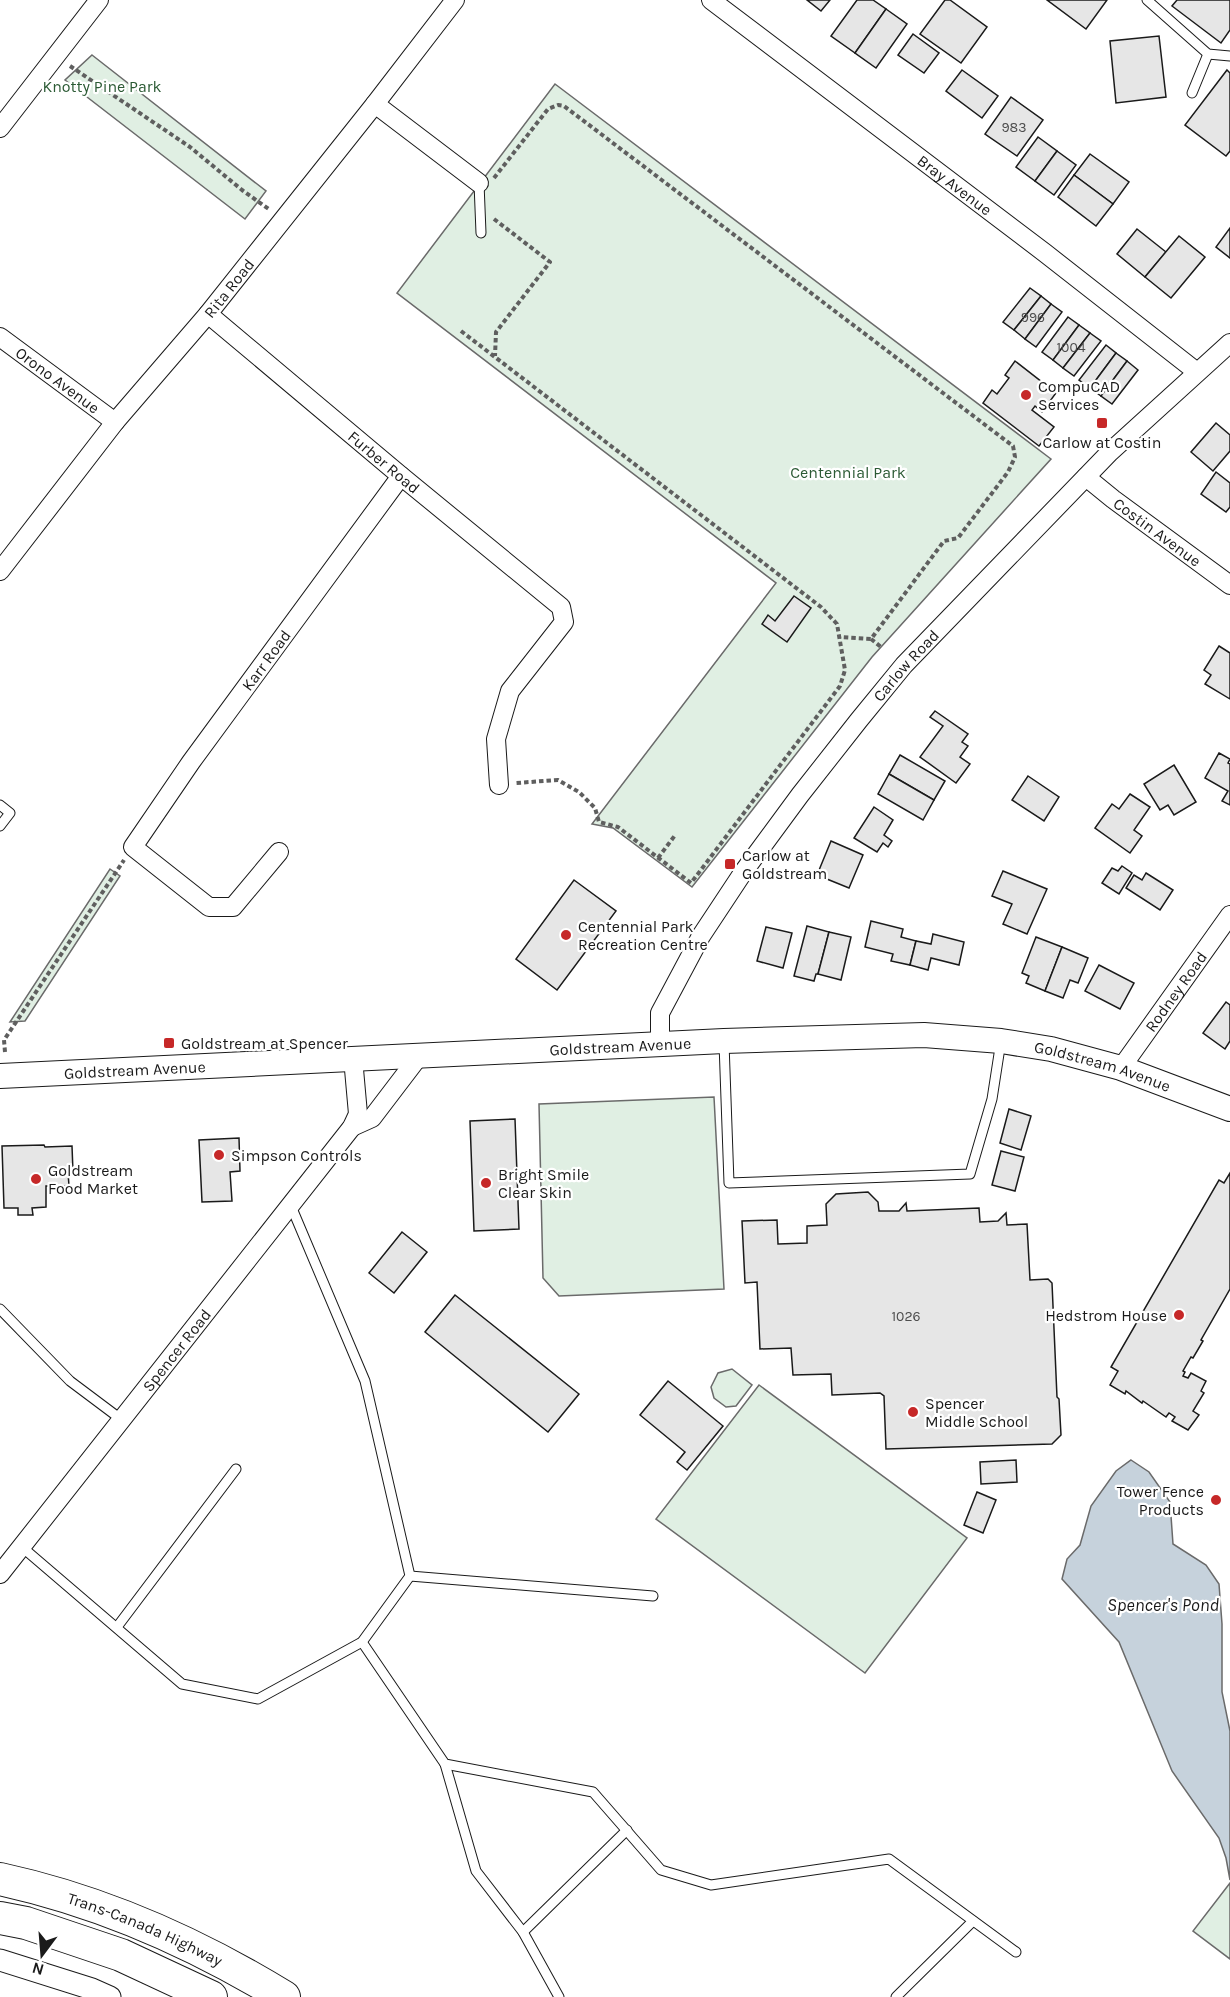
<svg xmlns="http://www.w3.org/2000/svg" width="1230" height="1997" font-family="Karla,sans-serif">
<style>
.green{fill:#e0efe3;stroke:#6a6a6a;stroke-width:1.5}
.water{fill:#c6d2dc;stroke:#6a6a6a;stroke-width:1.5}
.building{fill:#e6e6e6;stroke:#1a1a1a;stroke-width:1.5}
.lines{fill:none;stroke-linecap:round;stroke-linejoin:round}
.service-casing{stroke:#1a1a1a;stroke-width:11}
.minor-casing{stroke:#1a1a1a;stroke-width:20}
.tertiary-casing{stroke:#1a1a1a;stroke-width:23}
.secondary-casing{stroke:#1a1a1a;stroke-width:26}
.motorway-casing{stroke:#1a1a1a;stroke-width:34}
.path{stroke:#5f5f5f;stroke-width:4;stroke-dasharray:4.5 3;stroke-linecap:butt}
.service{stroke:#fff;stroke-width:9}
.minor{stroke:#fff;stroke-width:18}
.tertiary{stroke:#fff;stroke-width:21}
.secondary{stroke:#fff;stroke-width:24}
.motorway{stroke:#fff;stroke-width:32}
.poi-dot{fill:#c62828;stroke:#fff;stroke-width:2}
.labels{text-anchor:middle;stroke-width:4.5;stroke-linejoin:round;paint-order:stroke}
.number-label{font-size:14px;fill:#4d4d4d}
.park-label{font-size:16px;fill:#2b5a34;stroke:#fff}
.street-label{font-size:16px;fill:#1a1a1a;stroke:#fff}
.poi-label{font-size:16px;fill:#1a1a1a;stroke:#fff;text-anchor:start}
.water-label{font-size:18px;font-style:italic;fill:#1a1a1a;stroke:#fff}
</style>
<rect width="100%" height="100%" fill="#fff"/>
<!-- green -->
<g class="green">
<polygon points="92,55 266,191 245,219 65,80"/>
<polygon points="555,84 1051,459 872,657 692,887 613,828 592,824 776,583 397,293"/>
<polygon points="110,869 120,876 25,1021 10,1022"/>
<polygon points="714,1097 724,1289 559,1296 543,1278 539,1104"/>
<polygon points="732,1369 752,1385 736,1406 726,1407 714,1398 711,1387 718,1373"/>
<polygon points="759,1385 967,1538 865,1673 656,1519"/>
<polygon points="1230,1883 1230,1959 1193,1931"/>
</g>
<!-- water -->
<polygon class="water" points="1131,1460 1149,1472 1170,1502 1173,1544 1206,1565 1219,1584 1222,1624 1222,1692 1230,1731 1230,1880 1226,1858 1219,1838 1172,1771 1119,1642 1062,1579 1067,1559 1080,1545 1091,1506 1116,1471"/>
<!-- building -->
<g class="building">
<polygon points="807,0 830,0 821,11"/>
<polygon points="857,0 873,0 886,9 855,53 831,36"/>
<polygon points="945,0 950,0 987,27 961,63 920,34"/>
<polygon points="1047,0 1107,0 1086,29"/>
<polygon points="1177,0 1230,0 1230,30 1221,43 1172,6"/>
<polygon points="886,9 907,24 876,68 855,53"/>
<polygon points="913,34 939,53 924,73 898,55"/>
<polygon points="1159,36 1166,97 1116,103 1110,41"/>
<polygon points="962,70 998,96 982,118 946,91"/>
<polygon points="1227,70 1230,73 1230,151 1226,156 1185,125"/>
<polygon points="1011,97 1043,120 1017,156 985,134"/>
<polygon points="1038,137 1057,151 1035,181 1016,167"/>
<polygon points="1057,151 1076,165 1054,195 1035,181"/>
<polygon points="1090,154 1129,182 1113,204 1074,175"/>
<polygon points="1074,175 1113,204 1096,226 1058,197"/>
<polygon points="1230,228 1230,258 1216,247"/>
<polygon points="1137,229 1166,252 1145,277 1117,254"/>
<polygon points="1179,236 1205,257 1171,298 1145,277"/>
<polygon points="1030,288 1041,296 1014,330 1003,322"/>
<polygon points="1041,296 1051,304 1025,339 1014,330"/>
<polygon points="1051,304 1062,312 1036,347 1025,339"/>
<polygon points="1068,317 1079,325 1053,360 1042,352"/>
<polygon points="1079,325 1090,333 1063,368 1053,360"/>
<polygon points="1090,333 1101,341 1074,376 1063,368"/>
<polygon points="1106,345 1116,353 1090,388 1079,380"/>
<polygon points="1116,353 1127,361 1101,396 1090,388"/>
<polygon points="1015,361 1056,393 1042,412 1035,406 1032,410 1054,427 1039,446 983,403 992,390 997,394 1009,378 1005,375"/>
<polygon points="1127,361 1138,370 1112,404 1101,396"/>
<polygon points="1216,423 1230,435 1230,451 1213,471 1191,452"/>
<polygon points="1216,472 1230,483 1230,507 1226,512 1201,494"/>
<polygon points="794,596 811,608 787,642 762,624 768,615 775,621"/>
<polygon points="1219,646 1230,653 1230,699 1205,684 1211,675 1204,670"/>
<polygon points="935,711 968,734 962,742 968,746 960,757 970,764 956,783 920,757 943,726 930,717"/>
<polygon points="1219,753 1230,759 1228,763 1230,764 1230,805 1222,801 1228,791 1205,778"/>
<polygon points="900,755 945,781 934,800 889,774"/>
<polygon points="1174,765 1196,802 1174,815 1168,805 1160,810 1144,784"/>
<polygon points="889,774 934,800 923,820 878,794"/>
<polygon points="1028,776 1059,797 1044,821 1012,800"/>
<polygon points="1130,794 1150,807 1134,830 1142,836 1130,853 1095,828 1112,804 1119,809"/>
<polygon points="874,807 893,820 884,835 892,841 888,847 883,843 877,852 854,838"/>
<polygon points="831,841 863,855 849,888 817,875"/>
<polygon points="1122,866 1132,873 1119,894 1102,883 1112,868 1118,871"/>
<polygon points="1003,871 1047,889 1027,934 1003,924 1012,904 992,896"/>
<polygon points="1146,873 1173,890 1160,910 1126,888 1134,875 1142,880"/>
<polygon points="574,880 616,911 557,990 516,959"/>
<polygon points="871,921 903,929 901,937 916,941 910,965 891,961 893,954 865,947"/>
<polygon points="807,926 829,932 818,974 816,974 814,981 794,976"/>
<polygon points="766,927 792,933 783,968 757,961"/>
<polygon points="829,932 851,937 841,980 818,974"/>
<polygon points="933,934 964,942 959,965 931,958 928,970 910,965 916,941 931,944"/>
<polygon points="1036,937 1062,947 1045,991 1026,983 1029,976 1022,973"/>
<polygon points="1062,947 1088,958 1078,983 1070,980 1063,998 1045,991"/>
<polygon points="1099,965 1134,983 1120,1009 1085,991"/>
<polygon points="1226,1002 1230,1005 1230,1041 1225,1049 1203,1033"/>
<polygon points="1009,1109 1031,1116 1021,1150 1000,1143"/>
<polygon points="515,1119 519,1229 474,1231 470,1121"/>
<polygon points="239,1138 240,1171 230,1172 232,1201 202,1202 199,1140"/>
<polygon points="44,1145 45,1147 72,1146 73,1172 68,1172 69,1186 46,1186 46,1207 32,1208 33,1215 18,1215 18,1208 4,1208 2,1146"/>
<polygon points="1001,1151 1024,1157 1015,1191 992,1185"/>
<polygon points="1230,1173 1230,1289 1201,1340 1203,1341 1193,1358 1191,1357 1183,1371 1185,1372 1183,1376 1188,1378 1191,1373 1206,1381 1201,1391 1204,1393 1193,1411 1199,1415 1188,1430 1172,1421 1175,1417 1169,1413 1166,1417 1143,1401 1142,1403 1126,1391 1125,1394 1110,1385 1118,1371 1111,1367 1219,1180 1224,1183"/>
<polygon points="868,1192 878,1202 879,1211 899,1211 906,1203 907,1211 979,1208 980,1222 998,1221 1006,1213 1007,1225 1027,1224 1030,1280 1048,1279 1052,1283 1057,1397 1059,1399 1061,1435 1052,1444 886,1449 884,1396 880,1393 832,1395 831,1374 793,1375 791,1348 760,1349 757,1282 745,1283 742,1221 777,1220 778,1244 807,1243 807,1226 827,1225 826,1204 836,1194"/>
<polygon points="402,1232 427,1252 394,1293 369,1273"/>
<polygon points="455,1295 579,1394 548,1432 425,1332"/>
<polygon points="668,1381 723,1426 687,1470 677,1462 685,1452 640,1415"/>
<polygon points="1016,1460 1017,1482 981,1484 980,1462"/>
<polygon points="977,1492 996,1500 983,1533 964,1525"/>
</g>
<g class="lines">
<defs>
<g id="service">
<polyline points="1147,0 1208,54 1230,56"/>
<polyline points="1192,93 1208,54"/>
<polyline points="479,183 481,233"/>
<polyline points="0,805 10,813 0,826"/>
<polyline points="724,1043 729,1183 970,1174 992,1099 1001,1041"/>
<polyline points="0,1309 70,1381 122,1420"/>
<polyline points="22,1547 182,1684 258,1699 362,1642 410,1576 365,1381 291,1206"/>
<polyline points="410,1576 653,1596"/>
<polyline points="117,1627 236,1469"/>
<polyline points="362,1642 445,1764 593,1792 661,1870 711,1885 889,1859 1016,1952"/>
<polyline points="445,1764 476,1871 523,1932 559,1997"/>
<polyline points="523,1932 627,1830"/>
<polyline points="896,1997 973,1921"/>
</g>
<g id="minor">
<path id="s1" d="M711 0 1045 253 1197 372"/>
<polyline points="375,104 479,183"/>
<polyline points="0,128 99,0"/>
<path id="s2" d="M208 314 401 476 561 607 564 622 510 691 496 739 499 785"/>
<path id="s3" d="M0 337 115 422"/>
<path id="s4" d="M1086 477 1113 499 1230 585"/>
<path id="s5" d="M0 571 115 422 208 314 375 104 455 0"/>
<path id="s6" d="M279 852 233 907H209L133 847 191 762 401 476"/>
<path id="s7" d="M660 1044V1013L701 936 744 871 800 795 859 720 904 665 1110 452 1230 343"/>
<path id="s8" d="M1121 1068 1230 915"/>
<polyline points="352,1127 372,1118 420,1055"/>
<path id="s9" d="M0 1574 352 1127 358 1114 353 1058"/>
</g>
<polyline id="tertiary" points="0,1960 92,1989 110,1997"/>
<g id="secondary">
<path id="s10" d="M0 1076 724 1041 924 1035 1001 1041 1051 1049 1121 1068 1230 1109"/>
</g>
<g id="motorway">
<path id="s11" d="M0 1879C101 1901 196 1943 284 1997"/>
<polyline points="0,1918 26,1923 121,1955 211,1997"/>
</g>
</defs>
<!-- service casing -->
<use href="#service" class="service-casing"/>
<!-- minor casing -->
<use href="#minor" class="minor-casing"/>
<!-- tertiary casing -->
<use href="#tertiary" class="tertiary-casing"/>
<!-- secondary casing -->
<use href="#secondary" class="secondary-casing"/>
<!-- motorway casing -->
<use href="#motorway" class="motorway-casing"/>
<!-- path -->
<g class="path">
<polyline points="70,66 190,147 242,190 270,210"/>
<polyline points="494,178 548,109 558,105 564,106 1013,446 1015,457 1008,472 958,538 944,541 871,639 840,637"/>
<polyline points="494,219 550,262 496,332 495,356"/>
<polyline points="461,331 821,607 837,624 845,670 840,686 691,883 618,827 599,822 595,808 579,792 558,780 516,783"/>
<polyline points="871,639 881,647"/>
<polyline points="658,858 676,834"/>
<polyline points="5,1052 4,1040 124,860"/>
</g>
<!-- service -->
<use href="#service" class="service"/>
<!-- minor -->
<use href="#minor" class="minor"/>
<!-- tertiary -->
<use href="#tertiary" class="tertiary"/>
<!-- secondary -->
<use href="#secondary" class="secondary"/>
<!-- motorway -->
<use href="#motorway" class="motorway"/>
</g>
<!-- markers -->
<g class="poi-dot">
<circle cx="1026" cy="395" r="6"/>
<rect x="1096" y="417" width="12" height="12" rx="3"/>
<rect x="724" y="858" width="12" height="12" rx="3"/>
<circle cx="566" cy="935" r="6"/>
<rect x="163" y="1037" width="12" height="12" rx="3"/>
<circle cx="219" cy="1155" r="6"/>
<circle cx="36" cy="1179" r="6"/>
<circle cx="486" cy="1183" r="6"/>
<circle cx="1179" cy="1315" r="6"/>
<circle cx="913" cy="1412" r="6"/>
<circle cx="1216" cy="1500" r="6"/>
</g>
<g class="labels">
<!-- number labels -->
<g class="number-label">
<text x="1014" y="132">983</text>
<text x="1033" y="322">996</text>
<text x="1071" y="352">1004</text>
<text x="906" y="1321">1026</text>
</g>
<!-- park labels -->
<g class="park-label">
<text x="102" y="92">Knotty Pine Park</text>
<text x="848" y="478">Centennial Park</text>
</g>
<!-- street labels -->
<g class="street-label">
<text dy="6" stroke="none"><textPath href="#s1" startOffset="306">Bray Avenue</textPath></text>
<text dy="6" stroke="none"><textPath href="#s5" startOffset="364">Rita Road</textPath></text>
<text dy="6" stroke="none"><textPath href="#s3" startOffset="72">Orono Avenue</textPath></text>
<text dy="6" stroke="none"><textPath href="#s2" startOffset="230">Furber Road</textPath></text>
<text dy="6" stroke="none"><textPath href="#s4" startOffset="90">Costin Avenue</textPath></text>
<text dy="6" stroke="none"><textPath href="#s6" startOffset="422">Karr Road</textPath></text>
<text dy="6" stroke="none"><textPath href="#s7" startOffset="458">Carlow Road</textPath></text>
<text dy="6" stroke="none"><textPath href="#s8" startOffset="94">Rodney Road</textPath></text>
<text dy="6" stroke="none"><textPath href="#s10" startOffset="621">Goldstream Avenue</textPath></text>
<text dy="6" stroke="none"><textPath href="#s10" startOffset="1107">Goldstream Avenue</textPath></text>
<text dy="6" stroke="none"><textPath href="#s10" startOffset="135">Goldstream Avenue</textPath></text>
<text dy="6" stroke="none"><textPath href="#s9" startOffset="285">Spencer Road</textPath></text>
<text dy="6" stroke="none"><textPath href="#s11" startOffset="154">Trans-Canada Highway</textPath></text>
</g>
<!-- poi labels -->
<g class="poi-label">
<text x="1038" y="392">CompuCAD<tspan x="1038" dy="18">Services</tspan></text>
<text x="1102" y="448" text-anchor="middle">Carlow at Costin</text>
<text x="742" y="861">Carlow at<tspan x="742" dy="18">Goldstream</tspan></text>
<text x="578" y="932">Centennial Park<tspan x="578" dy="18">Recreation Centre</tspan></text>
<text x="181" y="1049">Goldstream at Spencer</text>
<text x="231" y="1161">Simpson Controls</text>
<text x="48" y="1176">Goldstream<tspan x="48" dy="18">Food Market</tspan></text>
<text x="498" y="1180">Bright Smile<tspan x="498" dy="18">Clear Skin</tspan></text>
<text x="1167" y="1321" text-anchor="end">Hedstrom House</text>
<text x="925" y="1409">Spencer<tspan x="925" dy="18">Middle School</tspan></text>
<text x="1204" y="1497" text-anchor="end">Tower Fence<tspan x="1204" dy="18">Products</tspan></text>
</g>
<!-- water labels -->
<g class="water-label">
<text x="1163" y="1611">Spencer's Pond</text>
</g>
</g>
<!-- north arrow -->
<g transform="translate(42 1955) rotate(196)" stroke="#ffffff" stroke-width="4.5" paint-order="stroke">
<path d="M0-4.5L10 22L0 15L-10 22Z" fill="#1a1a1a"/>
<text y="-9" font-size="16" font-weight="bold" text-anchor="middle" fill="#1a1a1a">N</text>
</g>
</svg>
